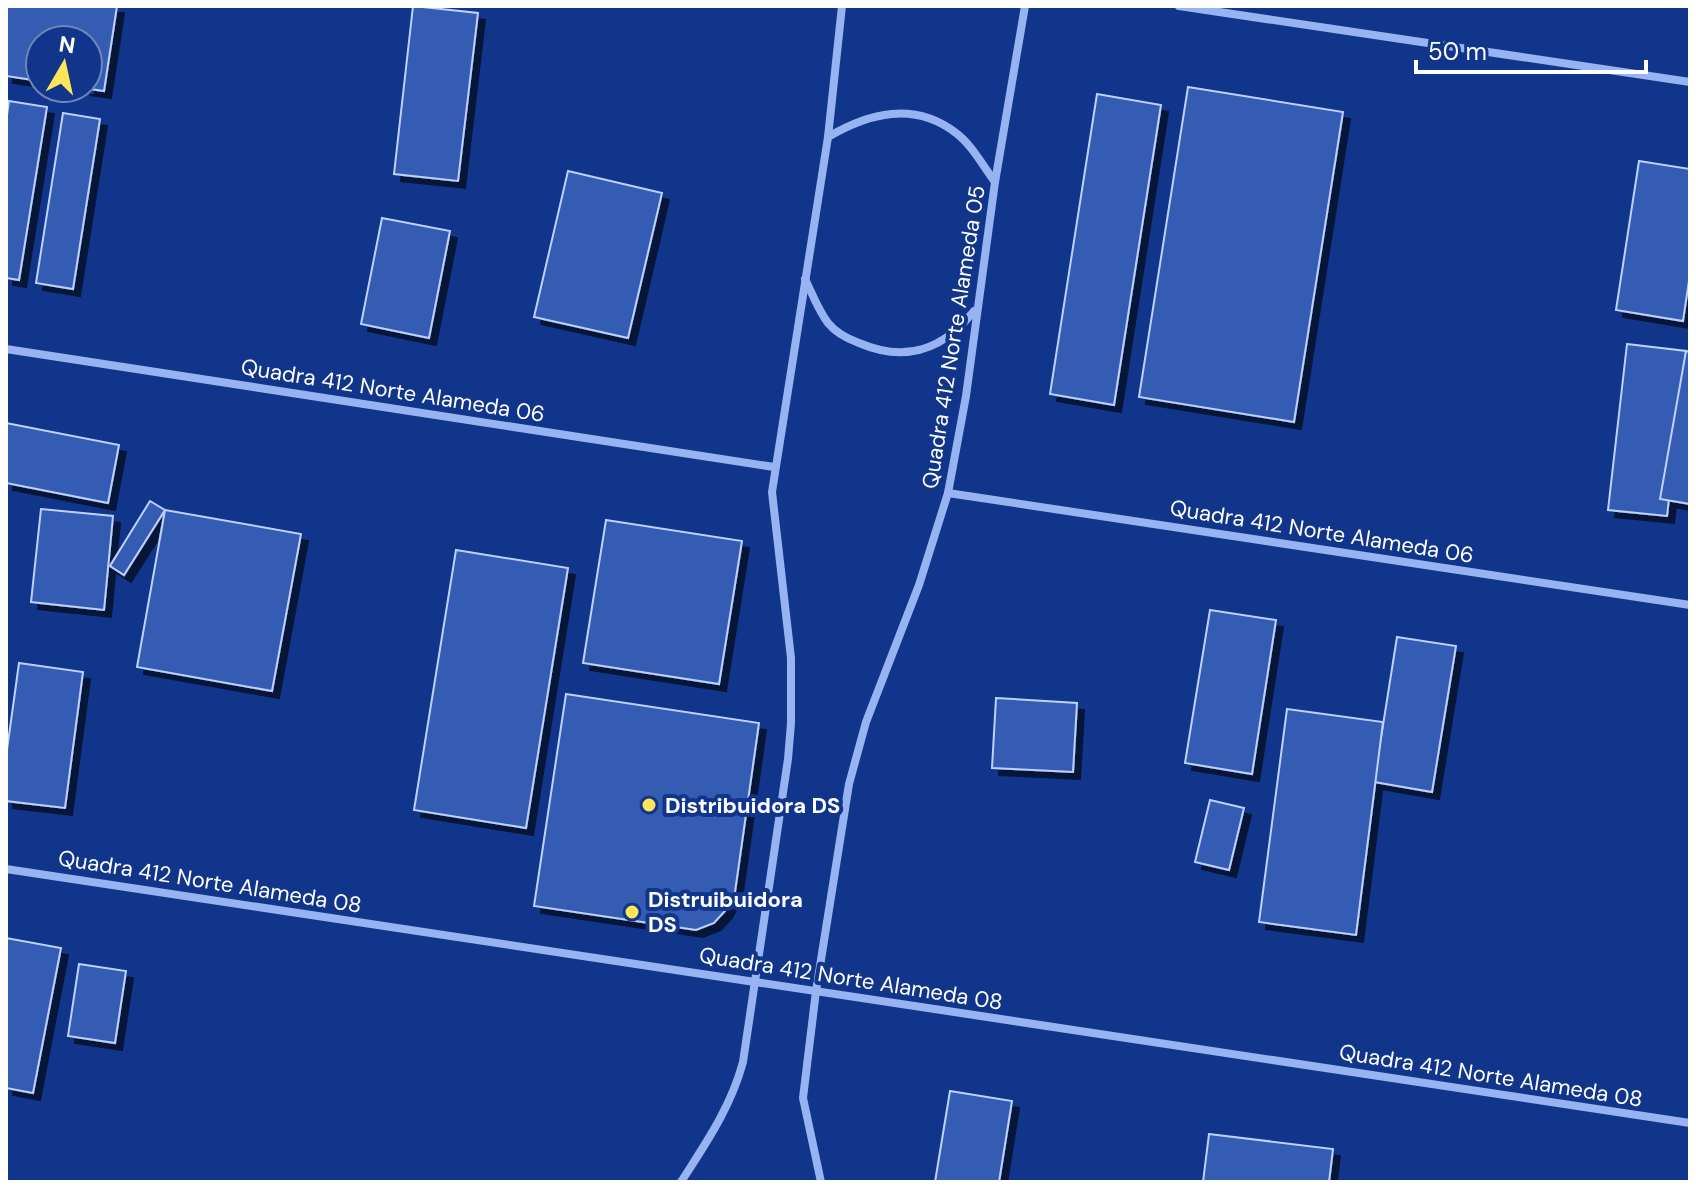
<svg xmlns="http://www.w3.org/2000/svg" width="1696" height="1188" font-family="'DM Sans',sans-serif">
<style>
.building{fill:#345bb3;stroke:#bed1fd;stroke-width:2;filter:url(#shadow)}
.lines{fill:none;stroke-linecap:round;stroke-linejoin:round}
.minor{stroke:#97b3f2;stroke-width:8}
.poi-dot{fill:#ffe658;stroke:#10358b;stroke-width:3}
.labels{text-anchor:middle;stroke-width:8;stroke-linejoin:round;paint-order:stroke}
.street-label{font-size:22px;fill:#fff;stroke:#10358b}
.poi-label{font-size:22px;font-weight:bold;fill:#fff;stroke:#10358b;text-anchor:start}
</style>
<defs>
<filter id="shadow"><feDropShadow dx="7" dy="7" stdDeviation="0" flood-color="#0009"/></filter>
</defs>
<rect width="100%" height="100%" fill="#10358b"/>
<!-- building -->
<g class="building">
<polygon points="6,6 117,6 104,91 83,88 88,88 88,40 40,40 40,81 6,76"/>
<polygon points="413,6 478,13 458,181 394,174"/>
<polygon points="1188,87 1343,112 1294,422 1139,397"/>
<polygon points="1097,94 1161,105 1114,405 1050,394"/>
<polygon points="9,101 47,107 19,280 6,278 6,122"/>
<polygon points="63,113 100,119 73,289 36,283"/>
<polygon points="1639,161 1690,169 1690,274 1683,321 1616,310"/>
<polygon points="568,171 662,193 628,338 534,317"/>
<polygon points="382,218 450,231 429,338 361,324"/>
<polygon points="1627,344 1686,351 1667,516 1608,510"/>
<polygon points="1686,351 1690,352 1690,504 1660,499"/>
<polygon points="6,423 119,445 108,503 6,483"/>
<polygon points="150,501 165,510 124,575 110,566"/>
<polygon points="41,509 113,516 104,610 31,602"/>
<polygon points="165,510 301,534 272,691 137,667"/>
<polygon points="606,520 742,541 719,684 583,663"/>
<polygon points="456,550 568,568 526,828 414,810"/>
<polygon points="1210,610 1276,620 1252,774 1185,763"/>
<polygon points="1397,637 1456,646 1432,792 1374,782"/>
<polygon points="19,663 83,672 65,808 6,801 6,757"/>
<polygon points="566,694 759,723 735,892 725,911 714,923 696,930 534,906"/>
<polygon points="996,698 1077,703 1073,772 992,768"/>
<polygon points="1287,709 1383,722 1356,935 1259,922"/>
<polygon points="1210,800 1244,808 1229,870 1195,862"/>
<polygon points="6,938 61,948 33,1093 6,1088"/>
<polygon points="79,964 126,971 115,1043 68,1036"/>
<polygon points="950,1091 1012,1101 999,1182 935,1182"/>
<polygon points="1209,1134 1333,1149 1329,1182 1203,1182"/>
</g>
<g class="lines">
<!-- minor -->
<g class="minor">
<polyline points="1179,6 1690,82"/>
<path d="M828 137C869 113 914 101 956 133 972 145 983 166 995 182"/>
<path d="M805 279C812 293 818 310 828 323 836 333 848 339 859 343 906 363 943 350 974 311"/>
<polyline points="6,349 774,467"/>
<polyline points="948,493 1690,605"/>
<polyline points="6,869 1690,1123"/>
<path d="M681 1182C706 1143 731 1107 743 1062L788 759 791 723V658L772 492 828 137 842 6"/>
<polyline points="821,1182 803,1098 816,991 849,784 866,722 919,585 948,493 966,396 995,182 1025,6"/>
</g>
</g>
<!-- markers -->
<g class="poi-dot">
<circle cx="649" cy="805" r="8"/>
<circle cx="632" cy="912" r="8"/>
</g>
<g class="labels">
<!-- street labels -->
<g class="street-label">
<text transform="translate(953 337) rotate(-81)" y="8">Quadra 412 Norte Alameda 05</text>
<text transform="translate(393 390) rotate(9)" y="8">Quadra 412 Norte Alameda 06</text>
<text transform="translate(1322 531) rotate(9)" y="8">Quadra 412 Norte Alameda 06</text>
<text transform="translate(210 881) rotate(9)" y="8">Quadra 412 Norte Alameda 08</text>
<text transform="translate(851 978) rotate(9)" y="8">Quadra 412 Norte Alameda 08</text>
<text transform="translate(1491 1075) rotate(9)" y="8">Quadra 412 Norte Alameda 08</text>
</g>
<!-- poi labels -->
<g class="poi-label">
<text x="665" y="813">Distribuidora DS</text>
<text x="648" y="907">Distruibuidora<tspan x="648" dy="25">DS</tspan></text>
</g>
</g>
<!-- border -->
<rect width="1696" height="1188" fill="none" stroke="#ffffff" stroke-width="16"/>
<!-- north arrow -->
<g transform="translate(64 64) rotate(9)"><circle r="38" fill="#10358b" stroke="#7086b9" stroke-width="2"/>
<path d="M0-6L14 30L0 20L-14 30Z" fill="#ffe658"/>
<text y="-12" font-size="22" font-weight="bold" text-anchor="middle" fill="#ffffff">N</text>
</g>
<!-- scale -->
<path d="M1416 60v12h230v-12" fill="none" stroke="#ffffff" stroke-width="4"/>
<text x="1428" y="60" font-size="24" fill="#ffffff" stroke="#10358b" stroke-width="6" paint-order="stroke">50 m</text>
</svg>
